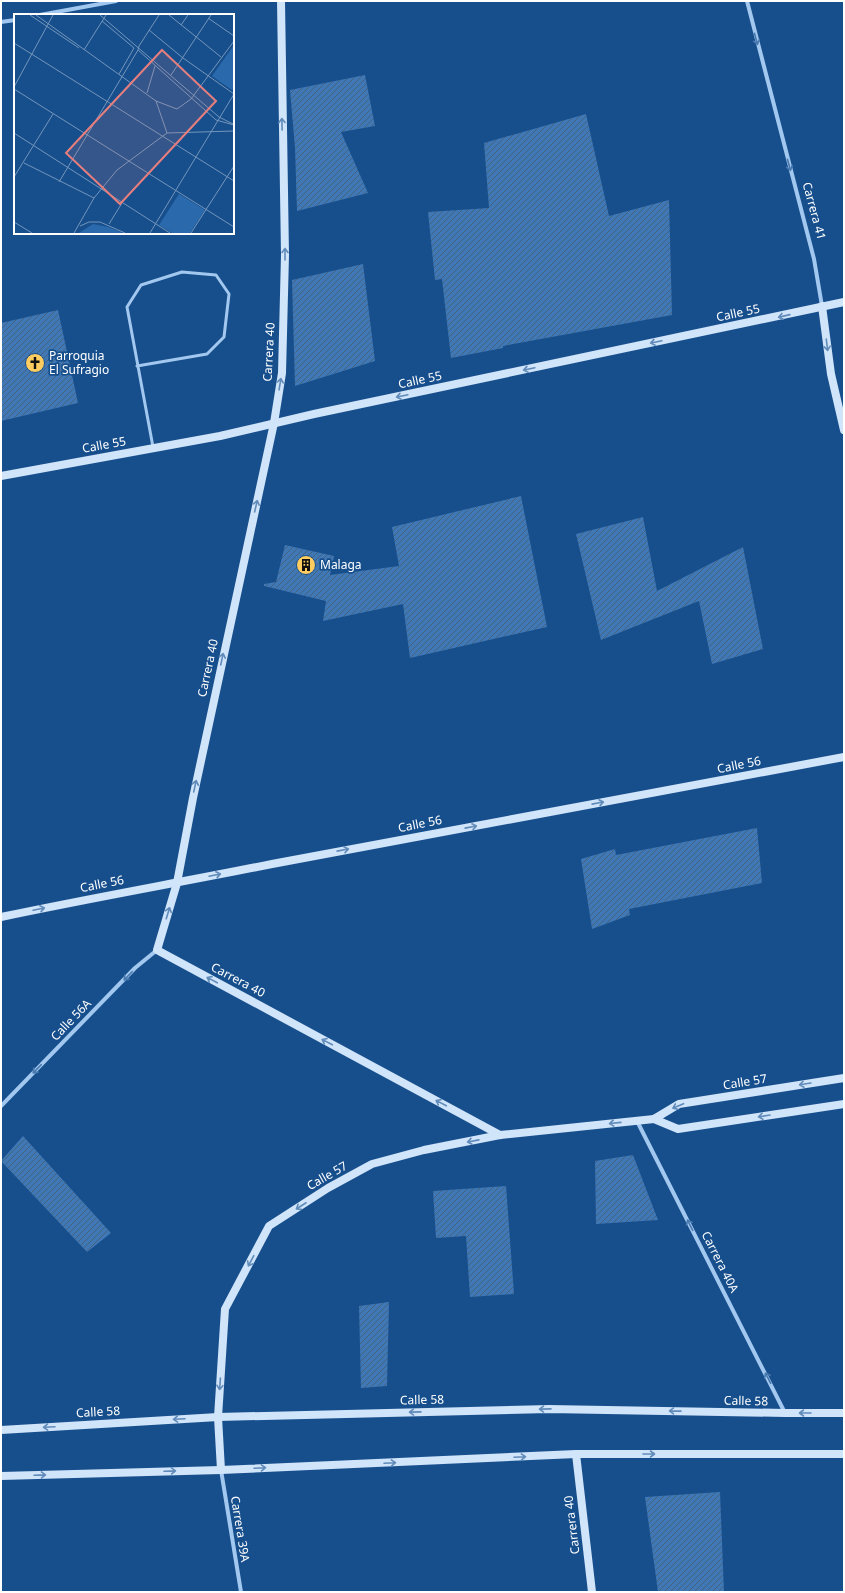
<svg xmlns="http://www.w3.org/2000/svg" width="845" height="1593" font-family="'Noto Sans',sans-serif">
<style>
.building{fill:url(#building-hatch)}
.lines{fill:none;stroke-linecap:round;stroke-linejoin:round}
.lane{stroke:#a2c8ef;stroke-width:3}
.street{stroke:#a2c8ef;stroke-width:4}
.secondary{stroke:#d0e4fa;stroke-width:8}
.oneway{stroke:#4879af}
.oneway2{stroke:#618bb9}
.labels{text-anchor:middle;stroke-width:3.5;stroke-linejoin:round;paint-order:stroke}
.street-label{font-size:12px;fill:#fff;stroke:#174f8d}
.poi-label{font-size:12px;fill:#fff;stroke:#174f8d;text-anchor:start}
.inset-road{fill:none;stroke:#7495bb;stroke-width:1}
.view{fill:#e67e7e;fill-opacity:0.15;stroke:#e67e7e;stroke-width:2}
.inset-edge{fill:none;stroke:#fff;stroke-width:2}
</style>
<defs>
<pattern id="building-hatch" width="6" height="6" patternUnits="userSpaceOnUse"><rect width="6" height="6" fill="#4078b6"/><path d="M-1 1l2-2M0 6l6-6M5 7l2-2" fill="none" stroke="#466281"/></pattern>
</defs>
<rect width="100%" height="100%" fill="#174f8d"/>
<!-- building -->
<g class="building">
<polygon points="365,75 375,126 341,132 368,193 297,211 295,148 290,90"/>
<polygon points="586,114 609,216 669,200 672,315 503,346 503,348 451,358 442,279 435,280 428,212 489,208 484,143"/>
<polygon points="363,264 375,361 295,386 292,280"/>
<polygon points="58,310 78,403 1,421 1,323"/>
<polygon points="521,496 547,627 410,658 403,604 323,621 326,601 264,586 264,584 276,582 285,545 334,556 330,575 399,566 392,527"/>
<polygon points="643,517 657,591 743,547 763,649 712,664 699,601 601,640 576,534"/>
<polygon points="757,828 762,883 629,909 630,915 592,929 581,859 615,849 616,855"/>
<polygon points="23,1136 111,1233 87,1252 1,1161"/>
<polygon points="633,1155 658,1220 596,1224 595,1161"/>
<polygon points="506,1186 514,1294 470,1297 466,1236 436,1238 433,1191"/>
<polygon points="389,1302 387,1386 361,1388 359,1306"/>
<polygon points="720,1492 724,1592 658,1592 645,1497"/>
</g>
<g class="lines">
<!-- lane -->
<polyline class="lane" points="137,366 207,354 224,337 229,294 216,275 182,272 141,285 127,307 153,447"/>
<!-- street -->
<g class="street">
<polyline points="747,1 814,259 822,306"/>
<polyline points="40,15 116,1"/>
<polyline points="1,22 15,20"/>
<polyline points="1,1106 135,968 157,950"/>
<polyline points="637,1121 785,1413"/>
<polyline points="221,1470 241,1592"/>
</g>
<!-- secondary -->
<g class="secondary">
<polyline points="281,1 285,255 282,373 274,423 193,798 177,883 157,950 500,1135"/>
<polyline points="822,306 831,374 844,430"/>
<polyline points="1,476 220,436 314,414 844,302"/>
<path d="M1 917C91 898 182 882 272 864L844 757"/>
<polyline points="654,1119 678,1129 844,1104"/>
<polyline points="1,1430 218,1417 549,1409 785,1413 844,1413"/>
<polyline points="576,1454 592,1592"/>
<polyline points="221,1470 218,1417 225,1309 269,1226 328,1188 372,1164 424,1150 500,1135 654,1119 679,1104 844,1078"/>
<polyline points="1,1476 221,1470 576,1454 844,1454"/>
</g>
</g>
<!-- one-way arrows -->
<defs><path id="oneway-shaft" d="M-6 0H5M1.5-3L5.5 0L1.5 3" fill="none" stroke-width="1.6" stroke-linecap="round" stroke-linejoin="round"/></defs>
<g class="oneway">
<use href="#oneway-shaft" transform="translate(756 39) rotate(75)"/>
<use href="#oneway-shaft" transform="translate(789 165) rotate(75)"/>
<use href="#oneway-shaft" transform="translate(128 976) rotate(134)"/>
<use href="#oneway-shaft" transform="translate(37 1069) rotate(134)"/>
<use href="#oneway-shaft" transform="translate(690 1225) rotate(-117)"/>
<use href="#oneway-shaft" transform="translate(768 1378) rotate(-117)"/>
</g>
<g class="oneway2">
<use href="#oneway-shaft" transform="translate(282 124) rotate(-91)"/>
<use href="#oneway-shaft" transform="translate(285 254) rotate(-90)"/>
<use href="#oneway-shaft" transform="translate(784 316) rotate(167)"/>
<use href="#oneway-shaft" transform="translate(656 342) rotate(168)"/>
<use href="#oneway-shaft" transform="translate(827 345) rotate(83)"/>
<use href="#oneway-shaft" transform="translate(529 369) rotate(168)"/>
<use href="#oneway-shaft" transform="translate(280 384) rotate(-81)"/>
<use href="#oneway-shaft" transform="translate(402 396) rotate(168)"/>
<use href="#oneway-shaft" transform="translate(256 506) rotate(-77)"/>
<use href="#oneway-shaft" transform="translate(222 659) rotate(-78)"/>
<use href="#oneway-shaft" transform="translate(195 786) rotate(-78)"/>
<use href="#oneway-shaft" transform="translate(598 803) rotate(-11)"/>
<use href="#oneway-shaft" transform="translate(471 827) rotate(-11)"/>
<use href="#oneway-shaft" transform="translate(343 850) rotate(-11)"/>
<use href="#oneway-shaft" transform="translate(215 875) rotate(-12)"/>
<use href="#oneway-shaft" transform="translate(39 909) rotate(-12)"/>
<use href="#oneway-shaft" transform="translate(168 913) rotate(-73)"/>
<use href="#oneway-shaft" transform="translate(212 980) rotate(-152)"/>
<use href="#oneway-shaft" transform="translate(327 1042) rotate(-152)"/>
<use href="#oneway-shaft" transform="translate(805 1084) rotate(171)"/>
<use href="#oneway-shaft" transform="translate(441 1103) rotate(-152)"/>
<use href="#oneway-shaft" transform="translate(678 1106) rotate(157)"/>
<use href="#oneway-shaft" transform="translate(764 1116) rotate(171)"/>
<use href="#oneway-shaft" transform="translate(615 1123) rotate(174)"/>
<use href="#oneway-shaft" transform="translate(473 1141) rotate(169)"/>
<use href="#oneway-shaft" transform="translate(301 1206) rotate(147)"/>
<use href="#oneway-shaft" transform="translate(251 1261) rotate(118)"/>
<use href="#oneway-shaft" transform="translate(220 1384) rotate(94)"/>
<use href="#oneway-shaft" transform="translate(545 1409) rotate(179)"/>
<use href="#oneway-shaft" transform="translate(675 1411) rotate(-179)"/>
<use href="#oneway-shaft" transform="translate(415 1412) rotate(179)"/>
<use href="#oneway-shaft" transform="translate(805 1413) rotate(180)"/>
<use href="#oneway-shaft" transform="translate(179 1419) rotate(177)"/>
<use href="#oneway-shaft" transform="translate(49 1427) rotate(177)"/>
<use href="#oneway-shaft" transform="translate(649 1454)"/>
<use href="#oneway-shaft" transform="translate(520 1457) rotate(-3)"/>
<use href="#oneway-shaft" transform="translate(390 1463) rotate(-3)"/>
<use href="#oneway-shaft" transform="translate(260 1468) rotate(-3)"/>
<use href="#oneway-shaft" transform="translate(170 1471) rotate(-2)"/>
<use href="#oneway-shaft" transform="translate(40 1475) rotate(-2)"/>
</g>
<!-- icons -->
<defs>
<symbol id="church-disc" viewBox="-11 -11 22 22"><circle r="9.5" fill="#ffcc60" stroke="#174f8d"/><path d="M-1.2-6h2.4v3.5h3.3v2.4h-3.3V6h-2.4V-.1h-3.3v-2.4h3.3Z" fill="#111"/></symbol>
<symbol id="building-disc" viewBox="-11 -11 22 22"><circle r="9.5" fill="#ffcc60" stroke="#174f8d"/><path d="M-4-6H4V6H1V3H-1V6H-4ZM-2.5-4.3h1.7v1.8h-1.7ZM.8-4.3h1.7v1.8H.8ZM-2.5-1h1.7V.8h-1.7ZM.8-1h1.7V.8H.8Z" fill="#111"/></symbol>
</defs>
<g fill-rule="evenodd">
<use href="#church-disc" x="24" y="352" width="22" height="22"/>
<use href="#building-disc" x="295" y="554" width="22" height="22"/>
</g>
<g class="labels">
<!-- street labels -->
<g class="street-label">
<text transform="translate(814 211) rotate(75)" y="4">Carrera 41</text>
<text transform="translate(738 313) rotate(-12)" y="4">Calle 55</text>
<text transform="translate(269 352) rotate(-87)" y="4">Carrera 40</text>
<text transform="translate(420 380) rotate(-12)" y="4">Calle 55</text>
<text transform="translate(104 445) rotate(-10)" y="4">Calle 55</text>
<text transform="translate(208 668) rotate(-78)" y="4">Carrera 40</text>
<text transform="translate(739 765) rotate(-11)" y="4">Calle 56</text>
<text transform="translate(420 824) rotate(-11)" y="4">Calle 56</text>
<text transform="translate(102 884) rotate(-11)" y="4">Calle 56</text>
<text transform="translate(238 980) rotate(28)" y="4">Carrera 40</text>
<text transform="translate(71 1020) rotate(-46)" y="4">Calle 56A</text>
<text transform="translate(745 1082) rotate(-9)" y="4">Calle 57</text>
<text transform="translate(327 1176) rotate(-30)" y="4">Calle 57</text>
<text transform="translate(720 1262) rotate(63)" y="4">Carrera 40A</text>
<text transform="translate(422 1400) rotate(-1)" y="4">Calle 58</text>
<text transform="translate(746 1401) rotate(1)" y="4">Calle 58</text>
<text transform="translate(98 1412) rotate(-3)" y="4">Calle 58</text>
<text transform="translate(572 1525) rotate(-97)" y="4">Carrera 40</text>
<text transform="translate(240 1529) rotate(81)" y="4">Carrera 39A</text>
</g>
<!-- poi labels -->
<g class="poi-label">
<text x="49" y="360">Parroquia<tspan x="49" dy="14">El Sufragio</tspan></text>
<text x="320" y="569">Malaga</text>
</g>
</g>
<!-- overview -->
<g transform="translate(14 14)">
<rect width="220" height="220" fill="#174f8d"/>
<path d="M220 31V73L218 76 198 62ZM165 180 191 196 176 219H158L145 211ZM79 210 94 213 109 219H65Z" fill="#2a69ac"/>
<path class="inset-road" d="M16 1 65 34M22 1 142 87 163 95 177 85 220 27M86 1 205 103M155 1 207 43M194 4 220 22M88 7 120 34 105 60M167 11 174 1M135 16 169 44 220 80M0 29 220 167M125 32 145 1M125 32 124 36 202 106M70 36 92 1M157 61 197 1M0 73 39 1M0 75 220 213M133 79 141 52M142 87 153 119M205 103 219 110M202 106 220 111M0 119 156 219M153 119 220 117M10 149 80 184M0 163 39 100M45 168 124 36M0 208 18 219M95 210 108 189M66 212 75 208H86L111 219M60 219 80 184 103 156 153 119M136 219 220 80M177 219 220 152"/>
<path class="view" d="M148 36 202 87 106 190 52 139Z"/>
<rect width="220" height="220" class="inset-edge"/>
</g>
<!-- border -->
<rect width="845" height="1593" fill="none" stroke="#ffffff" stroke-width="4"/>
</svg>
